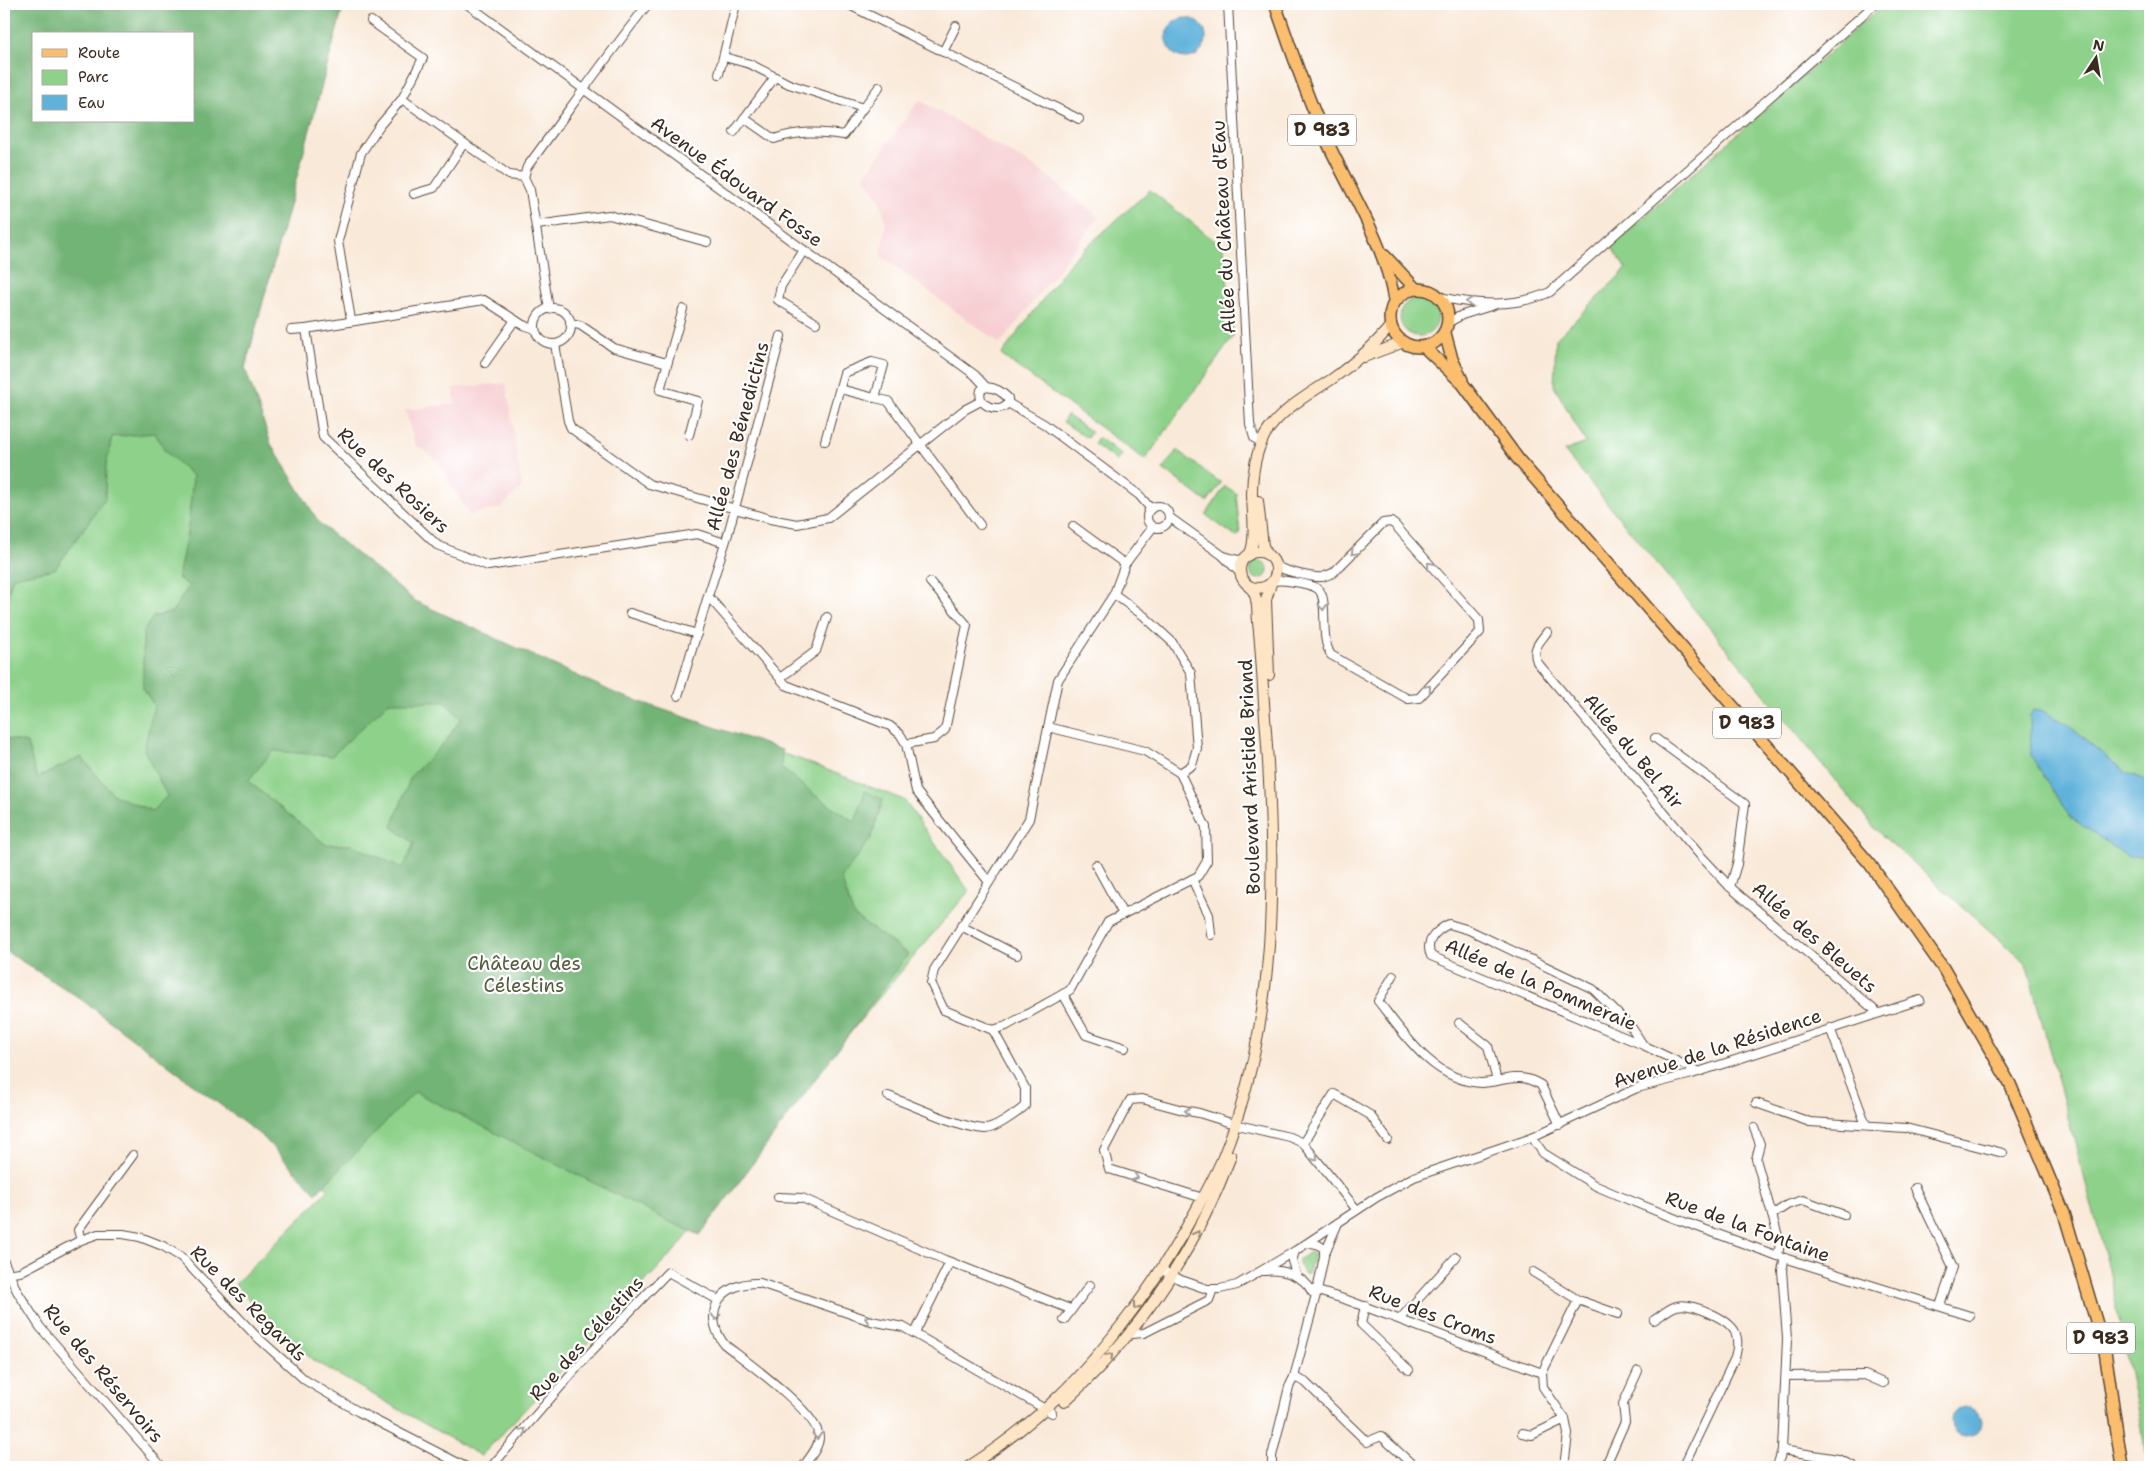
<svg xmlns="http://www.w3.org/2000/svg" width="2154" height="1471" font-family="'Shantell Sans',sans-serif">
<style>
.built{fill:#f7cfd3}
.green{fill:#8dd18a;stroke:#647e54}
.forest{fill:#72b376;stroke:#566e4a;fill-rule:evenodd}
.water{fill:#60b2db;stroke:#4e6e7c}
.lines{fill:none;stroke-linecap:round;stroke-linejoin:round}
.minor-casing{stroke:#58473a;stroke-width:10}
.secondary-casing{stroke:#58473a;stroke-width:12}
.primary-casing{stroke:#58473a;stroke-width:14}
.minor{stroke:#fff;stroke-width:8}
.secondary{stroke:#fde5c5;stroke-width:10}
.primary{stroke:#fabe6e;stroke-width:11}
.oneway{stroke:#a79f9a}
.oneway2{stroke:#9c8872}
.labels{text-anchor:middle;stroke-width:4.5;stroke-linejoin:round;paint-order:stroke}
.shield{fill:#fff;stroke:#766a62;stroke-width:1}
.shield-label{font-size:18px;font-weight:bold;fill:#3b2a1e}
.street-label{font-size:19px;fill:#3b2a1e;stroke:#fff}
.park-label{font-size:19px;fill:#545c3e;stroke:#fff}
</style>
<rect width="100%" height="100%" fill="#fff"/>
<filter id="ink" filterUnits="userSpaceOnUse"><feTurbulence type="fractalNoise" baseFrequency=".02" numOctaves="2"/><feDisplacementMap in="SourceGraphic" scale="10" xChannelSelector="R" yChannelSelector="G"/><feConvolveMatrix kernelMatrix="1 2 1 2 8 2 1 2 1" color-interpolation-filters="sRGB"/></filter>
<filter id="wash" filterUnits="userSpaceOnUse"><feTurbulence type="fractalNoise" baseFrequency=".0096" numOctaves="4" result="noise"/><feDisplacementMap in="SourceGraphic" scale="20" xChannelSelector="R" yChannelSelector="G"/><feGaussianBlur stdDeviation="1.12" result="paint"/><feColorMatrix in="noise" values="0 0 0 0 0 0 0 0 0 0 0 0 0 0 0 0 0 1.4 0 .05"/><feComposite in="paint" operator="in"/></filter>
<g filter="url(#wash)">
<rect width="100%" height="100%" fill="#f9e9d8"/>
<!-- built -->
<g class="built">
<polygon points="919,100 1037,168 1099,217 1000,344 881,256 886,222 879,198 864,176"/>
<polygon points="506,383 522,487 501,508 469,515 437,460 415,444 405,410 455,404 454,388"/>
</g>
<!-- green -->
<g class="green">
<polygon points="1884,4 2150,4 2150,1467 2149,1467 2108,1265 2026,963 1876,830 1564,451 1586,443 1554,386 1556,339 1626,269 1611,246"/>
<polygon points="1150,190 1224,248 1233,337 1145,460 1001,355 1073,259"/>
<circle cx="1419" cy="317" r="19"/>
<polygon points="241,370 268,450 322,533 427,613 617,700 799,759 904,800 969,891 877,1000 678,1247 481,1456 314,1361 269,1322 235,1284 329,1189 318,1180 264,1123 4,942 4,512 28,469"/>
<polygon points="1067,415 1091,432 1087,438 1063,422"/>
<polygon points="1098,437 1122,455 1117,461 1094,444"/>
<polygon points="1177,450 1221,483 1207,502 1163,469"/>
<polygon points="1225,486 1236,493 1240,534 1236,537 1206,515"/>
<circle cx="1259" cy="570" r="9"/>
<polygon points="1311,1252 1314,1254 1308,1274 1304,1274 1299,1266 1299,1259"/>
</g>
<!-- forest -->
<path class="forest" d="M4 4H344L245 368 271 444 320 524 415 601 617 694 782 750 781 768 815 795 855 822 865 791 883 800 871 838 841 878 854 916 908 954 700 1235 672 1223 415 1092 316 1193 264 1138 78 997 4 950V738L27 743 37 778 81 757 114 795 152 811 167 796 144 750 154 705 143 689V632L153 617 172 612 189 586 178 578 188 527 193 476 165 451 155 433 112 437 106 467 105 499 55 569 13 577 4 606ZM34 34H194V121H34ZM389 702H444L461 718 446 741 411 776 392 827 414 843 403 868 352 845 325 844 248 781 273 751 332 756Z"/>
<!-- water -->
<g class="water">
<circle cx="1186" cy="38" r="20"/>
<polygon points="2033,710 2045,712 2068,725 2125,772 2150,782 2150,855 2128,857 2070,817 2031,756 2030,715"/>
<circle cx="1966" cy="1422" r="15"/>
</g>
</g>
<g filter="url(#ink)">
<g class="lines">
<defs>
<g id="minor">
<polyline points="467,4 975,375 986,387"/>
<polyline points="847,4 1079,119"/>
<polyline points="1228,4 1250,424 1254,438 1262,443"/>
<polyline points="943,52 956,26"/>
<path d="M724 57 750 64 789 84 863 108 844 135C819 131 798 131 774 139L744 118"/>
<polyline points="719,74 736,4"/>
<polyline points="402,99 509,175 524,177"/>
<polyline points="863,108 879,87"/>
<polyline points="734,132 775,77"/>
<polyline points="414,194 434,188 464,143"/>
<polyline points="537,225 609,215 707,242"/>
<polyline points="804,250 781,286 778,300 816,323"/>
<path d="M1439 297C1476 305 1515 308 1550 292L1875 4"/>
<circle cx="553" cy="326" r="18"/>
<path d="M549 309 530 190 524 177 527 167C567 113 606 57 648 4"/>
<polyline points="683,309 660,390 698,401 689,435"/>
<polyline points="351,320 338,241 361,153 380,125 402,99 423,58 371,21"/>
<polyline points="1449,322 1462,315 1494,305"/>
<polyline points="570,323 580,325 614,348 667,363"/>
<polyline points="535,329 523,325 484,300 306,329 323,437 437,545 488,566 697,534 725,543"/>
<polyline points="291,330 306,329"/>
<polyline points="781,336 728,534 708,596 786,685 890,726 900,734 906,744 916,791 989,882"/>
<polyline points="555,344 568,421 571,428 579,434 649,484 770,519 797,524 828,518 964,410 981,401"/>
<polyline points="485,363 515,320"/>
<path d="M986 387C996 388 1001 391 1008 398V403C999 414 976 406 981 390Z"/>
<polyline points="840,389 875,398"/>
<polyline points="1008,403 1044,424 1139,495 1151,509"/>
<polyline points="825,441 844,373 872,362 884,365 875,398 888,401 980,525"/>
<circle cx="1158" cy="517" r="11"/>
<polyline points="1169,517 1222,555 1240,573"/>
<polyline points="1073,526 1125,564"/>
<polyline points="1224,556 1238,560 1244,559"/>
<path d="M1273 581C1282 579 1292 582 1301 583 1307 585 1314 585 1319 590 1329 601 1319 637 1331 655L1408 699 1419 698 1480 632 1479 620 1395 525 1391 522 1383 523 1333 573C1330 574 1326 576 1322 577 1313 578 1282 571 1276 565"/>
<polyline points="630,613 697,634"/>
<path d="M1547 632C1539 643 1532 648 1537 662L1699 854 1730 887 1878 1013"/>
<polyline points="780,678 816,651 827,617"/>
<polyline points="678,696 708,596"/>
<polyline points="1048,727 1145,751 1180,773"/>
<polyline points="1655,738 1745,804 1737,864 1730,887"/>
<polyline points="906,744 934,739 945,730 967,625 930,582"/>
<polyline points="1096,865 1123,914"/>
<polyline points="1192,879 1209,915 1211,935"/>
<polyline points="961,926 1017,955"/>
<path d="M1393 976 1378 1001C1404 1034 1434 1081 1481 1083 1496 1083 1513 1075 1527 1079 1532 1080 1537 1083 1541 1085L1560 1125"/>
<polyline points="1063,994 1086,1035 1125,1048"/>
<polyline points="1459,1023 1488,1046 1497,1081"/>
<polyline points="1830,1028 1866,1125"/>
<polyline points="993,1030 1006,1026 1070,990 1108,922 1198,876 1207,861 1206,827 1180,773 1192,765 1197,748 1191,673 1172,642 1144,616 1114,594"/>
<polyline points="993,1030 944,1010 931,983 934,970 1029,819 1058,680 1114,594 1125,564 1153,527"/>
<path d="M1643 1045 1632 1028 1593 989 1469 930 1449 924C1437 930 1424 941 1431 956L1643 1045 1699 1072"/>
<path d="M888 1096C912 1105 961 1128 985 1129 995 1129 1017 1113 1025 1106V1088L993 1030"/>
<polyline points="1756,1103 1810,1122 1906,1128 2003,1153"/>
<polyline points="1754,1128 1760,1144 1756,1159 1780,1243 1778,1256"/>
<polyline points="1532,1137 1543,1153 1596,1186 1617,1195 1676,1219 1778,1256 1970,1316"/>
<polyline points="1303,1143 1334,1094 1370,1115 1388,1140"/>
<polyline points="1915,1188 1953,1267 1940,1306"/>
<polyline points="778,1197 802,1198 945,1260 1070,1309"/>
<polyline points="1203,1198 1109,1169 1104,1150 1130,1100 1142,1099 1183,1110 1199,1113 1234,1124 1289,1137 1303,1143 1357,1210"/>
<polyline points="1772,1215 1787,1205 1803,1200 1844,1215"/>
<polyline points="81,1240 78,1230 133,1155"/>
<polyline points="1295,1251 1292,1261 1297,1277"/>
<polyline points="1325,1253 1338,1223"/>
<polyline points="4,1262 17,1291 40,1327 162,1467"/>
<polyline points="1162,1270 1181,1280 1207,1289 1220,1289 1237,1285 1295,1251 1377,1197 1414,1177 1532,1137 1637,1088 1692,1074 1920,1000"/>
<path d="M1264 1271C1282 1269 1304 1275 1312 1292"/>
<polyline points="1533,1272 1578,1300"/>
<polyline points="4,1274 20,1272 81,1240 98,1234 123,1234 140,1237 163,1246 181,1257 255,1335 305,1380 359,1412 466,1467"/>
<polyline points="1311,1289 1347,1300 1542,1373"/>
<polyline points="1365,1306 1361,1324 1409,1370"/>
<polyline points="1400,1319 1456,1257"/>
<polyline points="1064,1320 1090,1285"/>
<path d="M1654 1320C1661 1316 1670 1307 1677 1306 1691 1302 1729 1319 1735 1332 1739 1341 1737 1349 1735 1358L1683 1467"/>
<polyline points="915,1333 950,1262"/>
<polyline points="1130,1334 1144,1333 1209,1300 1213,1289"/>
<polyline points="1786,1376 1865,1375 1883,1383"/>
<polyline points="1294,1377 1305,1382 1367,1442 1381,1436 1415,1467"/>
<polyline points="1522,1433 1532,1435 1565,1419"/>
<polyline points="1782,1450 1838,1459 1853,1466"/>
<polyline points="491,1467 588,1355 668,1272 718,1300"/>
<path d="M803 1467C809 1458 819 1448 819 1437 818 1412 744 1360 724 1344 700 1311 722 1281 760 1283L871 1321 903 1327 1052 1413"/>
<path d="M1272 1467V1456L1289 1387 1294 1377 1317 1291 1324 1256V1249C1319 1244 1313 1242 1306 1244"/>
<polyline points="1564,1467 1568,1434 1565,1419 1543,1387 1542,1373 1578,1300 1618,1314"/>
<polyline points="1605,1467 1625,1422 1623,1404 1638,1371"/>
<polyline points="1777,1467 1782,1450 1787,1339 1782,1270 1785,1258"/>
</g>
<g id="secondary">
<polyline points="1364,357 1404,342"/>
<polyline points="1258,501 1263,546 1268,555"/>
<circle cx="1258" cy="570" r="18"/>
<path d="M1249 555C1257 542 1252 510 1252 494 1252 475 1256 452 1265 435 1280 410 1308 395 1332 379 1354 363 1374 347 1391 325"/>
<polyline points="1269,675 1266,600 1271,584"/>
<path d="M1064 1402C1139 1334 1195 1251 1231 1156"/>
<path d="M968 1467C1038 1422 1083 1377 1132 1311 1154 1282 1173 1251 1191 1219 1202 1199 1214 1179 1223 1157 1278 1022 1276 874 1266 731 1263 695 1262 659 1258 622 1257 613 1258 601 1254 593 1253 590 1250 588 1248 586"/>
</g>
<g id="primary">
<path d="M1275 4C1291 49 1306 96 1326 139 1350 192 1385 243 1394 300"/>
<polyline points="1385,256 1415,288"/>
<circle cx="1419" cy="318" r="29"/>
<polyline points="1445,333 1452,359 1462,380"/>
<polyline points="1424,347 1463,384 1518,459 1870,864 1943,968 2010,1084 2064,1213 2105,1351 2122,1467"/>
</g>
</defs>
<!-- minor casing -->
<use href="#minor" class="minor-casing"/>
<!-- secondary casing -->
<use href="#secondary" class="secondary-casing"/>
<!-- primary casing -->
<use href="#primary" class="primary-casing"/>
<!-- minor -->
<use href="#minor" class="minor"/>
<!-- secondary -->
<use href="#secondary" class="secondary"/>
<!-- primary -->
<use href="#primary" class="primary"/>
</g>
<!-- one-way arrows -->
<defs><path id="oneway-chevron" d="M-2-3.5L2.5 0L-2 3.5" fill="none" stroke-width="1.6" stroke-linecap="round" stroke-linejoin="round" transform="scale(1.25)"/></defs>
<g class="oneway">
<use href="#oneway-chevron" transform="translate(1469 302) rotate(-175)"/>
<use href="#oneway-chevron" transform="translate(1354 552) rotate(135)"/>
<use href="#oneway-chevron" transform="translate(1430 565) rotate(-131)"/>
<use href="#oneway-chevron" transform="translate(1323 607) rotate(86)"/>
<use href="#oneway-chevron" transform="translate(1428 688) rotate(-49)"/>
<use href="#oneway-chevron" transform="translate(1188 1111) rotate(-171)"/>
<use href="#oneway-chevron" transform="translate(1315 1158) rotate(51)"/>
<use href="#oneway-chevron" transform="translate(1135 1177) rotate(17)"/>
<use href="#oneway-chevron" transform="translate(716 1317) rotate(91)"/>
<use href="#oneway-chevron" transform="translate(868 1319) rotate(-164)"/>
<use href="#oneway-chevron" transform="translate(523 1431) rotate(-48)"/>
<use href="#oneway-chevron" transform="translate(817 1436) rotate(88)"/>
</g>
<g class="oneway2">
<use href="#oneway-chevron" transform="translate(1197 1234) rotate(-61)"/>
<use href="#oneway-chevron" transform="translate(1136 1306) rotate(126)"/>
<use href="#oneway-chevron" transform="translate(1110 1356) rotate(-46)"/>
</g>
</g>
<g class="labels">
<!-- shield labels -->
<g class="shield">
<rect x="1288" y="114.5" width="68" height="31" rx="4"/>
<rect x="1713" y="707.5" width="68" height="31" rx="4"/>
<rect x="2067" y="1322.5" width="68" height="31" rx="4"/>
</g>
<g class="shield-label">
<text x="1322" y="136">D 983</text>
<text x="1747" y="729">D 983</text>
<text x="2101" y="1344">D 983</text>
</g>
<!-- street labels -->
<g class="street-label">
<text transform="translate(737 181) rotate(36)" y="7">Avenue Édouard Fosse</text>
<text transform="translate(1223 227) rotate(-93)" y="7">Allée du Château d'Eau</text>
<text transform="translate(737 436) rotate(-75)" y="7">Allée des Bénedictins</text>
<text transform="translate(394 480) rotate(43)" y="7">Rue des Rosiers</text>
<text transform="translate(1634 751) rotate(50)" y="7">Allée du Bel Air</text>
<text transform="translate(1249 777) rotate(-92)" y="7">Boulevard Aristide Briand</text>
<text transform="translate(1815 937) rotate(41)" y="7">Allée des Bleuets</text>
<text transform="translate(1541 984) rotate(23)" y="7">Allée de la Pommeraie</text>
<text transform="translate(1717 1048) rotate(-18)" y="7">Avenue de la Résidence</text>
<text transform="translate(1748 1226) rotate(20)" y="7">Rue de la Fontaine</text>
<text transform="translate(249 1303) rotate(45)" y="7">Rue des Regards</text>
<text transform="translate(1433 1314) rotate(21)" y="7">Rue des Croms</text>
<text transform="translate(586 1338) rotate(-48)" y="7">Rue des Célestins</text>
<text transform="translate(104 1373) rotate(50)" y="7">Rue des Réservoirs</text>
</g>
<!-- park labels -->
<g class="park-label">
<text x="524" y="970">Château des<tspan x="524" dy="22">Célestins</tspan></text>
</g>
</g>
<!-- margin -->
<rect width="2154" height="1471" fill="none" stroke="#fff" stroke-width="20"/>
<!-- legend -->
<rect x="32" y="32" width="162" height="90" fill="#ffffff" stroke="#b1aaa5"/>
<rect x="42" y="49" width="25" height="8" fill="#fabe6e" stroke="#b1aaa5"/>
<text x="78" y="58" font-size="15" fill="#3b2a1e">Route</text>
<rect x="42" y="70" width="25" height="15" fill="#8dd18a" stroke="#b1aaa5"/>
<text x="78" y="82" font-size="15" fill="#3b2a1e">Parc</text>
<rect x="42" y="95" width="25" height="15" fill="#60b2db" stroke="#b1aaa5"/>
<text x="78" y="108" font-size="15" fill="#3b2a1e">Eau</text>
<!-- north arrow -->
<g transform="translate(2096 58) rotate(12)" stroke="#ffffff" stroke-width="4" paint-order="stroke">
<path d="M0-4L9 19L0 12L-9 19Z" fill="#3b2a1e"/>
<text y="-8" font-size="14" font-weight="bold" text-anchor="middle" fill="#3b2a1e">N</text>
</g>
</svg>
